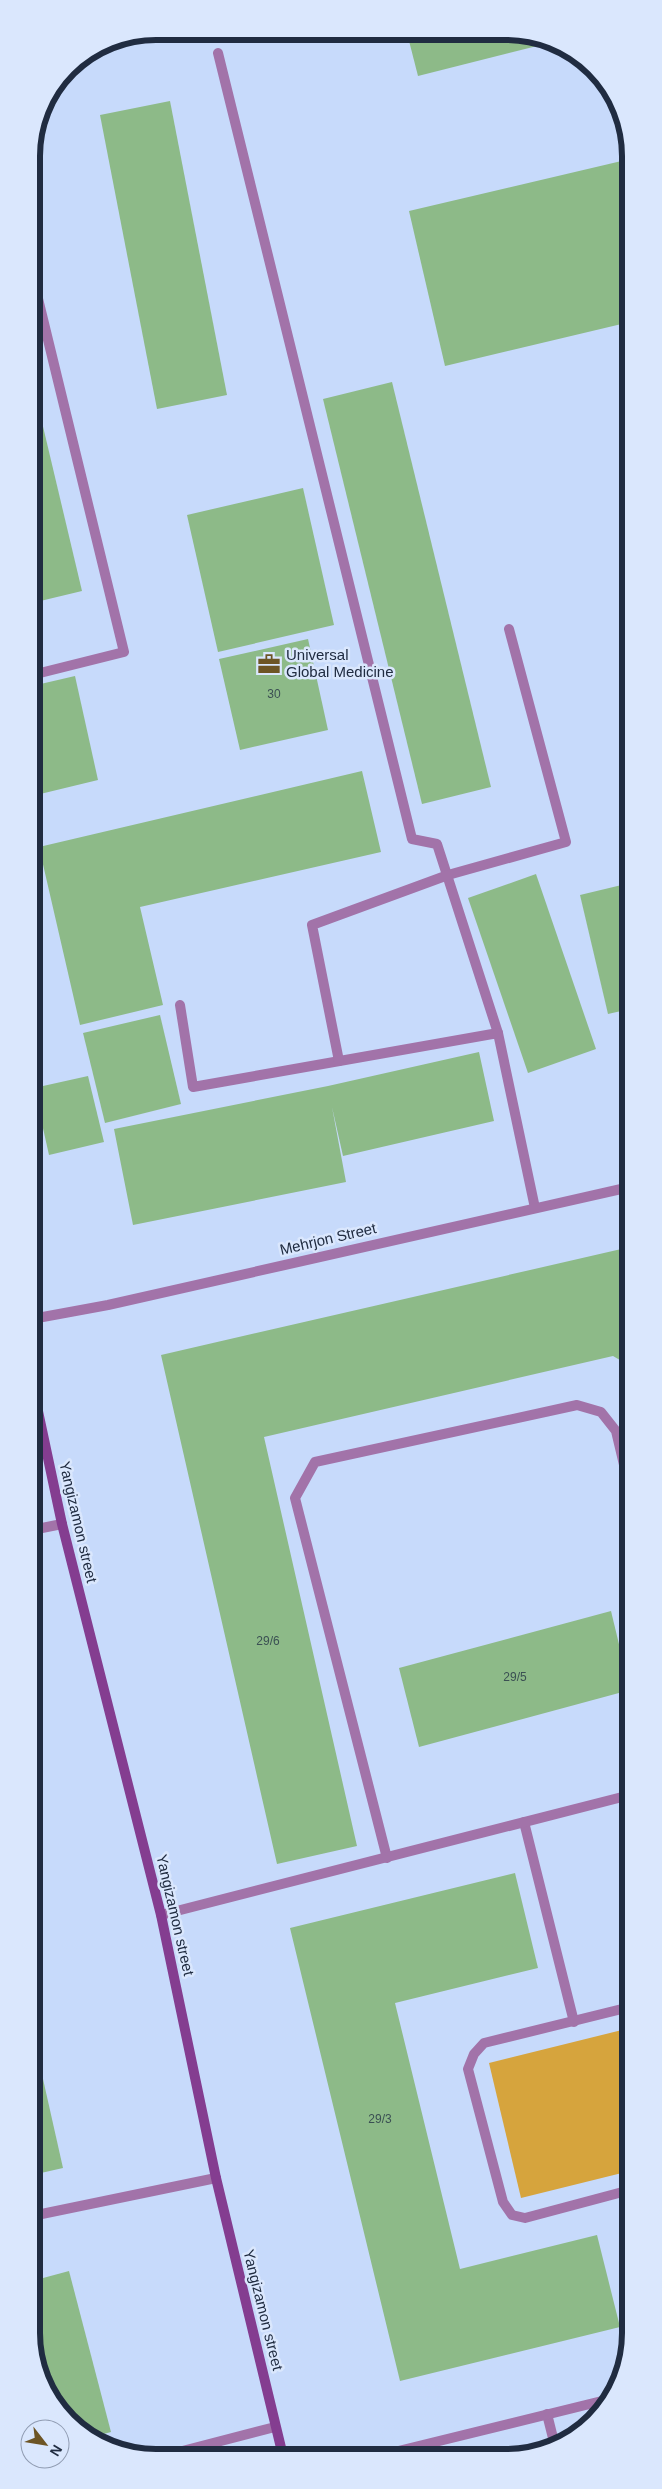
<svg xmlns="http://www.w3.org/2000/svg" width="662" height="2489" font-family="Arial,sans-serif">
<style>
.green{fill:#d6a43d}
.building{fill:#8dba88}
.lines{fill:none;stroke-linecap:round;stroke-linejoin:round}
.service{stroke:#a273a9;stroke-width:10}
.minor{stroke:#a273a9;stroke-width:10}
.tertiary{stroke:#a273a9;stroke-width:10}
.secondary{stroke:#843d90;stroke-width:10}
.labels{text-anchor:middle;stroke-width:5;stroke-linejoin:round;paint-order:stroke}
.number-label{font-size:12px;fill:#3b5053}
.poi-label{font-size:15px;fill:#202c41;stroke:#dae7fd;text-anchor:start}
.street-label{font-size:15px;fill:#202c41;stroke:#dae7fd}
.rim{fill:none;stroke:#202c41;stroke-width:6}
</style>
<rect width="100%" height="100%" fill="#c7dafb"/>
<!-- green -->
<polygon class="green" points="630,2028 630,2171 521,2198 489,2063"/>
<!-- building -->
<g class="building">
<polygon points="407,33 530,34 553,42 418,76"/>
<polygon points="170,101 227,395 157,409 100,115"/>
<polygon points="630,159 630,322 445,366 409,211"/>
<polygon points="32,380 82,591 32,603"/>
<polygon points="392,382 491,787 422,804 323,399"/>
<polygon points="303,488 334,625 218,652 187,515"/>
<polygon points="308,639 328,730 240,750 219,659"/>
<polygon points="75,676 98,780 32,796 32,686"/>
<polygon points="362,771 381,852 140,907 163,1005 80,1025 39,847"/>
<polygon points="536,874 596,1049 528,1073 468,898"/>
<polygon points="630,883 630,1009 608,1014 580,895"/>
<polygon points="160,1015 181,1104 105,1123 83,1033"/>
<polygon points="479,1052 494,1121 343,1156 332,1107 346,1182 133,1225 114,1129 328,1086"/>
<polygon points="88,1076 104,1142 49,1155 34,1088"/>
<polygon points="630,1247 630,1366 613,1356 264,1437 357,1846 277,1864 161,1355"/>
<polygon points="611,1611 630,1690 419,1747 399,1668"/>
<polygon points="630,1860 630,1889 623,1862"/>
<polygon points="515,1873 538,1968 395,2003 460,2269 597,2235 620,2327 400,2381 290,1928"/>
<polygon points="32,2030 63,2168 32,2175"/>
<polygon points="69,2271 111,2432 96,2436 68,2421 44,2388 32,2349 32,2281"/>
</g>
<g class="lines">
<!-- service -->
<g class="service">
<polyline points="218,53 412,839 437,844 498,1033"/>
<polyline points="32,274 124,652 32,675"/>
<polyline points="180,1005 193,1087 498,1033 535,1208"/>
<polyline points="339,1061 312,925 448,875 566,842 509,629"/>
<polyline points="32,1530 62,1524"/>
<polyline points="524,1822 574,2022"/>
<polyline points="387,1858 295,1498 315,1462 577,1405 601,1412 616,1431 630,1490"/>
<polyline points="161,1915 630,1795"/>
<polyline points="630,2007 484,2043 474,2054 468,2069 503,2202 512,2215 525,2218 630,2190"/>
<polyline points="623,2192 630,2224"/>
<polyline points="32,2216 216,2178"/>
<polyline points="547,2414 555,2446"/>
<polyline points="167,2455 275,2427"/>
</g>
<!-- minor -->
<polyline class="minor" points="378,2456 610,2399"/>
<!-- tertiary -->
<polyline class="tertiary" points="32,1319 108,1305 630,1187"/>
<!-- secondary -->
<polyline class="secondary" points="32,1383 62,1524 161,1915 216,2178 283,2456"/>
</g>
<!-- icons -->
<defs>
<symbol id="office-bare" viewBox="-9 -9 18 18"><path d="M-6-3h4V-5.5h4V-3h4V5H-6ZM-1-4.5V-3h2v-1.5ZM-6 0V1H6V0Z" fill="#6d5525" stroke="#dae7fd" stroke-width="2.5" paint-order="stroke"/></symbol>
</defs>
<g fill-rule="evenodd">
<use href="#office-bare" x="253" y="648" width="32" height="32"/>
</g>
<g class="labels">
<!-- number labels -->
<g class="number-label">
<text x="274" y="698">30</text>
<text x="268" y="1645">29/6</text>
<text x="515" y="1681">29/5</text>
<text x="380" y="2123">29/3</text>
</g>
<!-- poi labels -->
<g class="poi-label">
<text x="286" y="660">Universal<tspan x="286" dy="17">Global Medicine</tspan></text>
</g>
<!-- street labels -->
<g class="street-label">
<text transform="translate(328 1239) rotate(-13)" y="5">Mehrjon Street</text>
<text transform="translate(78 1522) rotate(77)" y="5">Yangizamon street</text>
<text transform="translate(175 1915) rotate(77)" y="5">Yangizamon street</text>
<text transform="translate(263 2310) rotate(76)" y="5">Yangizamon street</text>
</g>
</g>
<!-- crop -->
<path d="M0 0H662V2489H0ZM156 40H506A116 116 0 0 1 622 156V2333A116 116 0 0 1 506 2449H156A116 116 0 0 1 40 2333V156A116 116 0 0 1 156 40Z" fill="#dae7fd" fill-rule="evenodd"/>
<path class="rim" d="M156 40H506A116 116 0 0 1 622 156V2333A116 116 0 0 1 506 2449H156A116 116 0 0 1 40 2333V156A116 116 0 0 1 156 40Z"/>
<!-- north arrow -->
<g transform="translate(45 2444) rotate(121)"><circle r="24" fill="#dae7fd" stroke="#909cb2"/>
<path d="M0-4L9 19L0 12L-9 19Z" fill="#6d5525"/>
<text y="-8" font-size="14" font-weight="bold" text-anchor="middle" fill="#202c41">N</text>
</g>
</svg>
